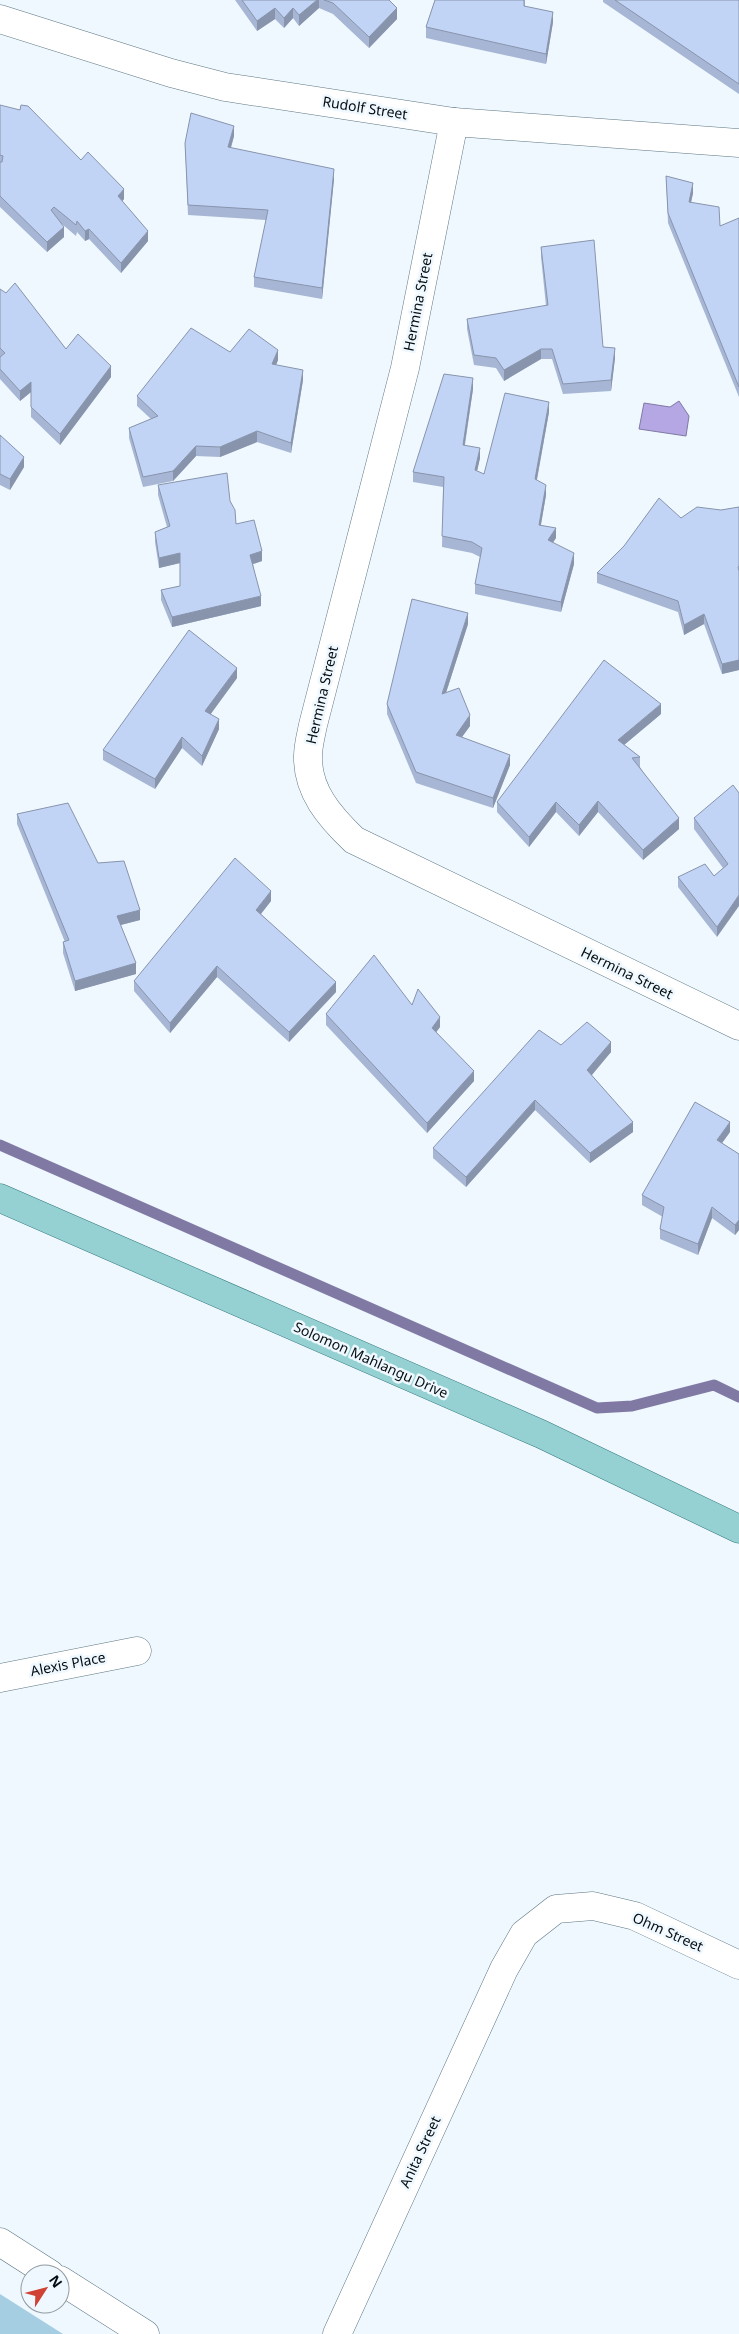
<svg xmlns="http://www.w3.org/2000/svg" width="739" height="2334" font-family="'Noto Sans',sans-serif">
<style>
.green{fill:#a6cee3}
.water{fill:#b4a7e3;stroke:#8079a4}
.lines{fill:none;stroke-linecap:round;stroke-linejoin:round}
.stream{stroke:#8079a4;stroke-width:11}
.minor-casing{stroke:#5f7783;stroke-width:29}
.primary-casing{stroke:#34787c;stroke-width:29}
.minor{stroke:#fff;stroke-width:28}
.primary{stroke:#95d1d3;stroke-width:28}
.wall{fill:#a7b6d4}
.shaded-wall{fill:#8894ac}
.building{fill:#c2d4f6;stroke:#8894ac}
.labels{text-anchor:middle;stroke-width:5;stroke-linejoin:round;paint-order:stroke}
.street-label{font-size:14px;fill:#050d11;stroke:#eef8fe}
</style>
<rect width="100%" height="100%" fill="#eef8fe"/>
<!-- green -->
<polygon class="green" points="0,2294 63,2334 0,2334"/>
<!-- water -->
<polygon class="water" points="679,401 689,416 686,436 639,429 644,403 670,407"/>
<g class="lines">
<!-- stream -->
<polyline class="stream" points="0,1145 597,1408 632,1406 714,1385 739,1397"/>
<defs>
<g id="minor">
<polyline points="0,19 171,73 225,87 454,122 739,143"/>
<path d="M454 122 405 368 313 725C311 735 308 746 308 756 307 791 330 817 354 840L739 1026"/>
<polyline points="0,1678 137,1651"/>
<polyline points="0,2242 50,2274"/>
<polyline points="60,2280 145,2334"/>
<polyline points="337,2334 504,1969 524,1934 556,1909 593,1906 635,1916 739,1965"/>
</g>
<polyline id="primary" points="0,1198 541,1434 739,1529"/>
</defs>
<!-- minor casing -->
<use href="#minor" class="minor-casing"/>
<!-- primary casing -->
<use href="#primary" class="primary-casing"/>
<!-- minor -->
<use href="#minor" class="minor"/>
<!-- primary -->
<use href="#primary" class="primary"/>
</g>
<!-- wall -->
<g class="wall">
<polygon points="235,0 389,0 397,19 369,48 333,14 319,8 299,26 293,18 284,28 275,19 257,31"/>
<polygon points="435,0 525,0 525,6 553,22 546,64 426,38 426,27"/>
<polygon points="603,0 739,0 739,94 603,2"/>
<polygon points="0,105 81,160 124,199 122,201 148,241 121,273 89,239 85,241 77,232 76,236 62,224 64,237 47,252 0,207"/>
<polygon points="234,136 231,148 334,179 322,299 254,287 254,277 266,220 188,215 185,143"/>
<polygon points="666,176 693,193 691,202 720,226 739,218 739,397 668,223"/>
<polygon points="541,247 603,347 615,358 611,391 563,394 552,359 541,359 504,381 496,368 474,365 467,329 467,319 546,306 541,257"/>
<polygon points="0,289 66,349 111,377 60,445 31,417 31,392 20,401 0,379"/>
<polygon points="230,352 278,360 276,365 303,380 291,453 257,442 220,457 196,456 173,481 143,487 129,438 129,428 151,419 137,406 137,396"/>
<polygon points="473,389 465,445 480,458 477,471 484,474 549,412 537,480 546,495 541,525 556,538 553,542 574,564 561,612 475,594 475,584 480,557 472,553 442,547 443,487 413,482 413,472"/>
<polygon points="0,435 24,467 10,490 0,485"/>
<polygon points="158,485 230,501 236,524 262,561 253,564 261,606 172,627 161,600 161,590 180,586 180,563 159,568 155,542 155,532 167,527 158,495"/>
<polygon points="739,507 739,670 722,674 704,624 684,635 678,612 597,583 597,573 624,546 681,518 721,510"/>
<polygon points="468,624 446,693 470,726 462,737 510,765 493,808 416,783 387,714 387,704"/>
<polygon points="237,678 210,714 219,729 202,766 182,748 155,789 103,760 103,750"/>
<polygon points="661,714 624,745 640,757 640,767 679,829 643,860 598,812 579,836 556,812 529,847 497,812 497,802"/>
<polygon points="739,793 717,937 678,887 678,877 714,876 723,868 694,829 694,818"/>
<polygon points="17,814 98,863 140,920 120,925 136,974 75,991 63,953 63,942 65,942 17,824"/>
<polygon points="271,901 261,914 336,992 289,1042 217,977 170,1033 134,991 134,981"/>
<polygon points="412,1005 440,1027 436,1032 474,1081 427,1133 326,1025 326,1014"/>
<polygon points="561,1045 611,1052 591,1075 633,1132 590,1163 535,1110 466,1187 433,1158 433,1148"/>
<polygon points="730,1132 722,1143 739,1154 739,1230 735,1235 712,1218 698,1255 660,1239 660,1229 663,1217 642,1205 642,1195"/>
</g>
<!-- shaded-wall -->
<g class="shaded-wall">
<polygon points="317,0 319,0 319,8 299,26 299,15"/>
<polygon points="275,8 275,19 257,31 257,21"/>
<polygon points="293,8 293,18 284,28 284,18"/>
<polygon points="397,8 397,19 369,48 369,37"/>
<polygon points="553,12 553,22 546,64 546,54"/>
<polygon points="234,126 234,136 228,157 228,147"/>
<polygon points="334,169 334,179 322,299 322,288"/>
<polygon points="693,183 693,193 689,212 689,202"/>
<polygon points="124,189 124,199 118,206 118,196"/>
<polygon points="64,227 64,237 47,252 47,242"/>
<polygon points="89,229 89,239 85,241 85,231"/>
<polygon points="148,231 148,241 121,273 121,263"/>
<polygon points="615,348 615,358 611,391 611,380"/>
<polygon points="541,349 541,359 504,381 504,370"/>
<polygon points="278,350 278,360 272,375 272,364"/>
<polygon points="111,366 111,377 60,445 60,434"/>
<polygon points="303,370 303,380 291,453 291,443"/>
<polygon points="473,378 473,389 463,455 463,445"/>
<polygon points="31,382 31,392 20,401 20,391"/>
<polygon points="549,402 549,412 535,489 535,479"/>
<polygon points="257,431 257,442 220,457 220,447"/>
<polygon points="196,446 196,456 173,481 173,471"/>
<polygon points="480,448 480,458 475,480 475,470"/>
<polygon points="24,457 24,467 10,490 10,479"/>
<polygon points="546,485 546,495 539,535 539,525"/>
<polygon points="556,528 556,538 548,550 548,540"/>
<polygon points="262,551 262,561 250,565 250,555"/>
<polygon points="180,553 180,563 159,568 159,558"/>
<polygon points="574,553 574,564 561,612 561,602"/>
<polygon points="261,596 261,606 172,627 172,617"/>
<polygon points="468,613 468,624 442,705 442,694"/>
<polygon points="704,614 704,624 684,635 684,625"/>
<polygon points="739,660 739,670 722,674 722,664"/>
<polygon points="237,668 237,678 205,722 205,711"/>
<polygon points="661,704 661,714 618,750 618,740"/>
<polygon points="470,715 470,726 456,745 456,735"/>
<polygon points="219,719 219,729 202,766 202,756"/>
<polygon points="182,737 182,748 155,789 155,779"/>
<polygon points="510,755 510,765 493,808 493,798"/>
<polygon points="598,801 598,812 579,836 579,825"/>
<polygon points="556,802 556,812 529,847 529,837"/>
<polygon points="679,818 679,829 643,860 643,850"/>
<polygon points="271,891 271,901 256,920 256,910"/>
<polygon points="739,895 739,906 717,937 717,927"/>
<polygon points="140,910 140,920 117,926 117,916"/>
<polygon points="136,963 136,974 75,991 75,981"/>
<polygon points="217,966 217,977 170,1033 170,1023"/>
<polygon points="336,982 336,992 289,1042 289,1032"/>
<polygon points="440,1017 440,1027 432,1038 432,1028"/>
<polygon points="611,1042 611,1052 587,1081 587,1070"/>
<polygon points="474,1071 474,1081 427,1133 427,1123"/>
<polygon points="535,1100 535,1110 466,1187 466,1177"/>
<polygon points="633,1122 633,1132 590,1163 590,1153"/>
<polygon points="730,1122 730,1132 717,1150 717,1140"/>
<polygon points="712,1207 712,1218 698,1255 698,1244"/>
<polygon points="739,1220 739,1230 735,1235 735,1225"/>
</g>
<!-- building -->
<g class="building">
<polygon points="242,0 317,0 299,15 293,8 284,18 275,8 257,21"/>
<polygon points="324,0 389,0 397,8 369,37 333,3"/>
<polygon points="435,0 524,0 524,6 553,12 546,54 426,27"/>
<polygon points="615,0 739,0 739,84"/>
<polygon points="0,105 20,110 21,105 28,106 81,160 88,152 124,189 118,196 148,231 121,263 89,229 85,231 77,221 76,225 54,207 51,210 64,227 47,242 0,196 0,162 2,162 3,156 0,155"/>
<polygon points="191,113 234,126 228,147 334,169 322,288 254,277 268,210 188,205 185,143"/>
<polygon points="666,176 693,183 689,202 719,207 720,226 739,218 739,387 668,213"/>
<polygon points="594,240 603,347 615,348 611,380 563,384 552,349 541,349 504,370 496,358 474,355 467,319 548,305 541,247"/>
<polygon points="15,283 66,349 78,334 111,366 60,434 31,407 31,382 20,391 0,369 0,357 5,353 0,348 0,289 6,293"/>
<polygon points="191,328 230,352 249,329 278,350 272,364 303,370 291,443 257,431 220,447 196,446 173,471 143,477 129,428 158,416 137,396"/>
<polygon points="444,374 473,378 463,445 480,448 475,470 484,474 505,393 549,402 535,479 546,485 539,525 556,528 548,540 574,553 561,602 475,584 482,548 472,542 442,536 444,477 413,472"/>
<polygon points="0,435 24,457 10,479 0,474"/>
<polygon points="227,473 230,501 235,510 236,524 254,520 262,551 250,555 261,596 172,617 161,590 180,586 180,553 159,558 155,532 170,526 158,485"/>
<polygon points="659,498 681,518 697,507 721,510 739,507 739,566 738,567 739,571 739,660 722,664 704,614 684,625 678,601 597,573 624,546"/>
<polygon points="412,599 468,613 442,694 459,688 470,715 456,735 510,755 493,798 416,772 387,704"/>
<polygon points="189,630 237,668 205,711 219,719 202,756 182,737 155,779 103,750"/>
<polygon points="604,660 661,704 618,740 640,757 632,758 679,818 643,850 598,801 579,825 556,802 529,837 497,802"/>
<polygon points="733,785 739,793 739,895 717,927 678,877 705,864 714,876 728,864 694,818"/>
<polygon points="68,803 98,863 124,861 140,910 117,916 136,963 75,981 63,942 69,940 17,814"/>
<polygon points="235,858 271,891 256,910 336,982 289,1032 217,966 170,1023 134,981"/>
<polygon points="374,955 412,1005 418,989 440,1017 432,1028 474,1071 427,1123 326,1014"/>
<polygon points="587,1022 611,1042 587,1070 633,1122 590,1153 535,1100 466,1177 433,1148 539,1030 561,1045"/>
<polygon points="695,1102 730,1122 717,1140 739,1154 739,1220 735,1225 712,1207 698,1244 660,1229 664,1207 642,1195"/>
</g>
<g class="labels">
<!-- street labels -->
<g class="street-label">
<text transform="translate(365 108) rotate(9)" y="5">Rudolf Street</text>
<text transform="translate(418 302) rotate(-79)" y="5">Hermina Street</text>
<text transform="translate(322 695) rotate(-77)" y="5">Hermina Street</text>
<text transform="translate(627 973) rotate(26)" y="5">Hermina Street</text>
<text transform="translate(371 1360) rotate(24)" y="5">Solomon Mahlangu Drive</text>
<text transform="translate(68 1664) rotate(-11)" y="5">Alexis Place</text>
<text transform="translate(668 1932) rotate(24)" y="5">Ohm Street</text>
<text transform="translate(420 2152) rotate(-65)" y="5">Anita Street</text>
</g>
</g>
<!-- north arrow -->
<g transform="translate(45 2289) rotate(54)"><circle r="24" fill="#eef8fe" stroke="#919a9f"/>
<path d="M0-4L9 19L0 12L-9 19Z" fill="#d04234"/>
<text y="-8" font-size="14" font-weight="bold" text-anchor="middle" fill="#050d11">N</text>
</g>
</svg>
